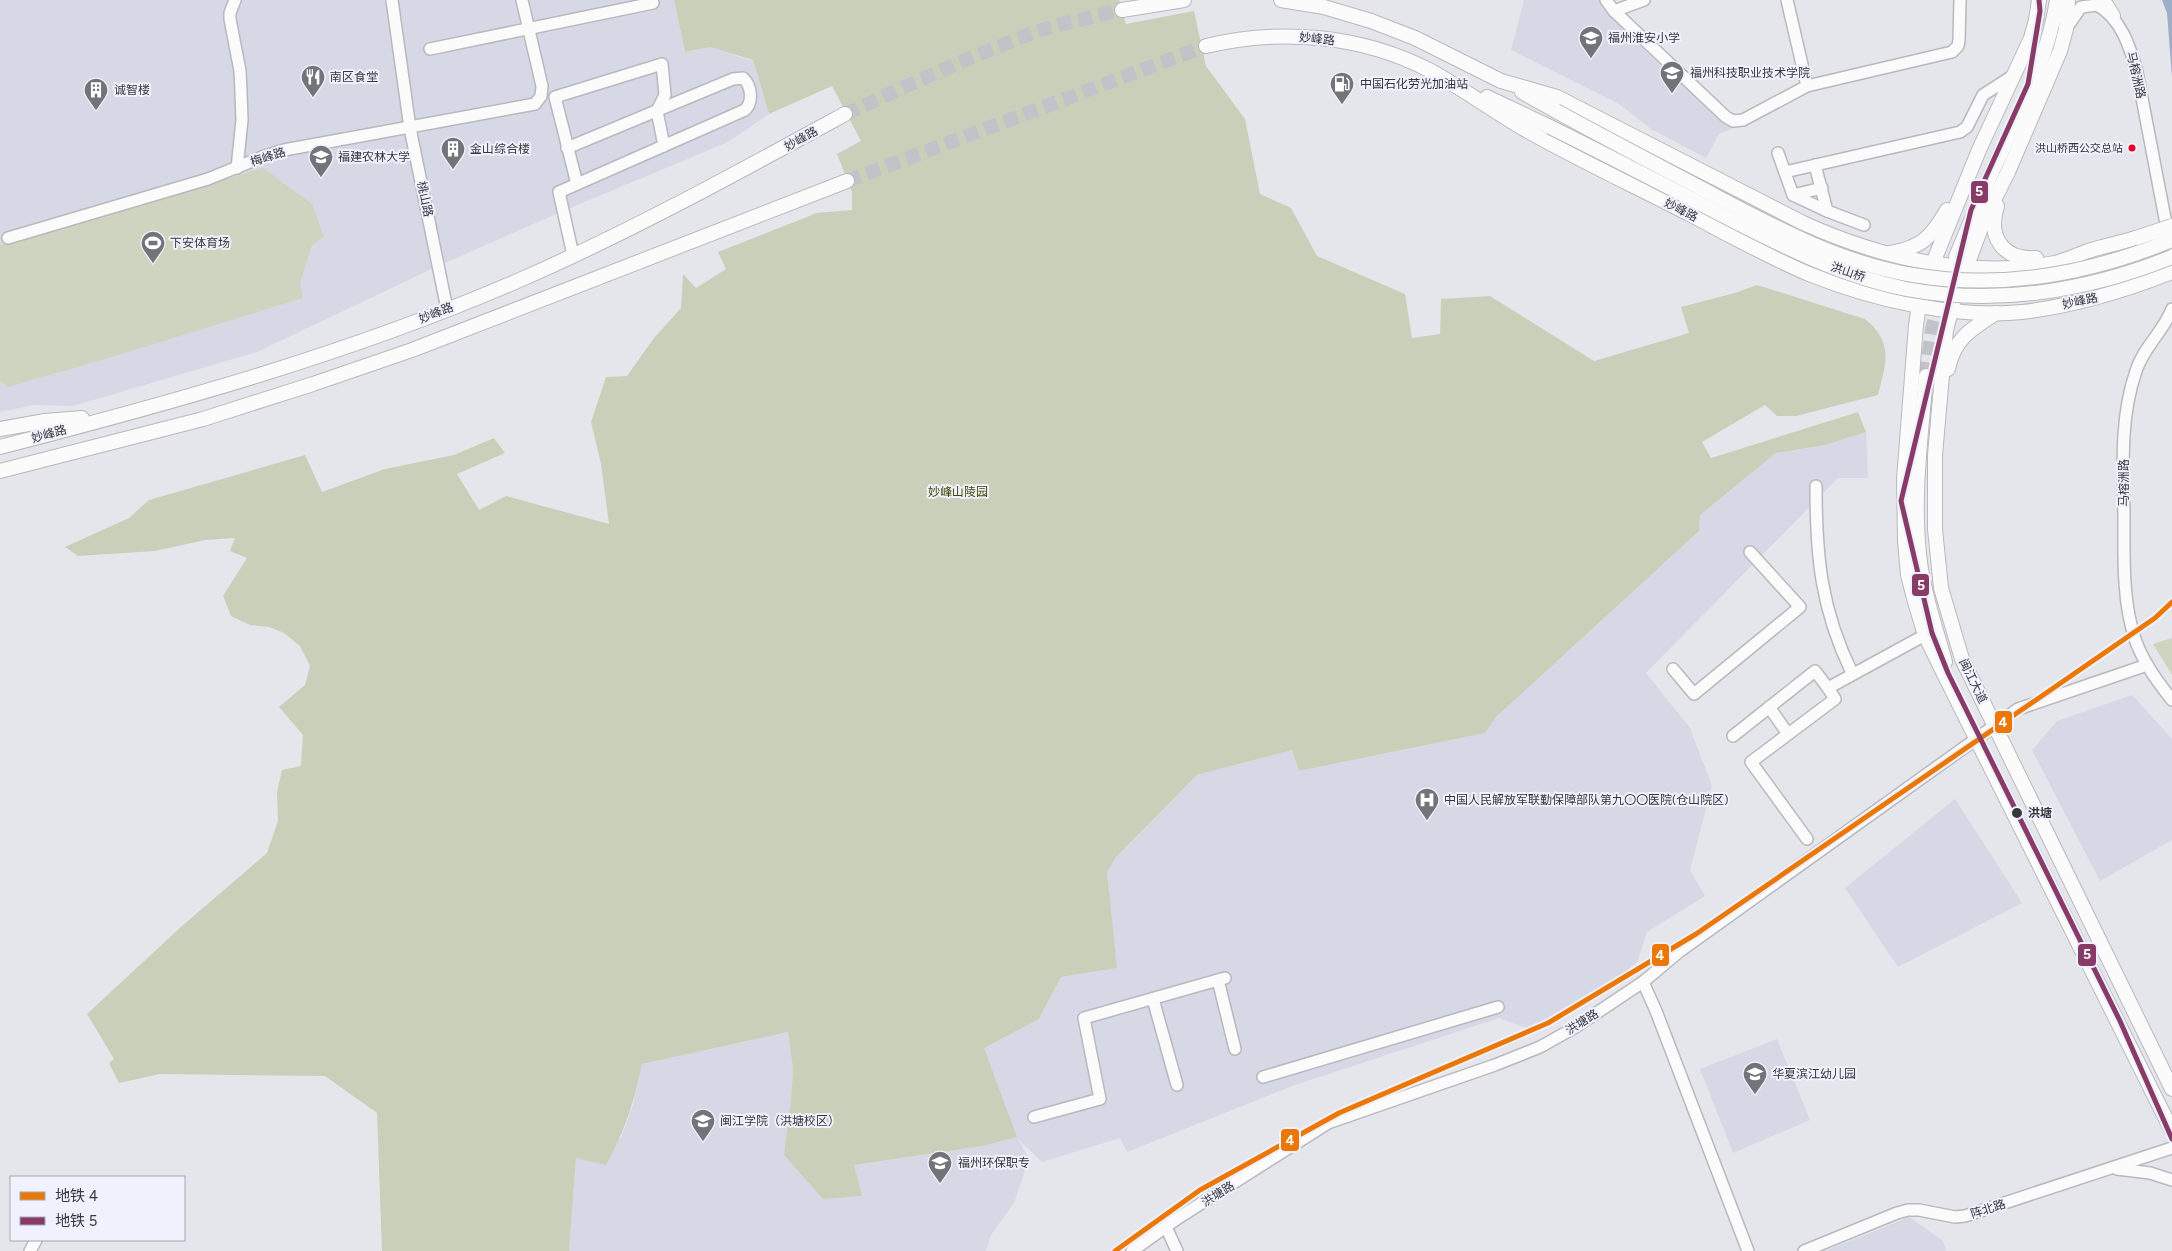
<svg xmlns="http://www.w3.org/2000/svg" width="2172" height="1251" font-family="Figtree,'Noto Sans SC',sans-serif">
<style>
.built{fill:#d6d8e5}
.green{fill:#cfd4c0}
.forest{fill:#cacfba}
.water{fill:#9eaec8}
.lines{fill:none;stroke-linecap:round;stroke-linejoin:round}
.major-tunnel{stroke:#c2c3c9;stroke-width:14;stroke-dasharray:14 7;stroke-linecap:butt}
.minor-casing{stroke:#b8b8bd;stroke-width:14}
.major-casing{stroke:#b8b8bd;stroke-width:16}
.minor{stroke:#fbfbfc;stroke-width:11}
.major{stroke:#fbfbfc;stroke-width:14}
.major-bridge-casing{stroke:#b8b8bd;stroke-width:16;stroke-linecap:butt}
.major-bridge{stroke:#fbfbfc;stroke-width:14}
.metro-1-casing{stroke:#eff1fc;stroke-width:9}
.metro-2-casing{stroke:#eff1fc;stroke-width:9}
.metro-1{stroke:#eb7806;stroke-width:5}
.metro-2{stroke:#893b67;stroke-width:5}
.bus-dot{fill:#e4002b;stroke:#eff1fc;stroke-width:2}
.stop-dot{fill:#36373b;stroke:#eff1fc;stroke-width:2}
.labels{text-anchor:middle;stroke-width:4;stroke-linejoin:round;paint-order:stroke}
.bus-label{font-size:11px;fill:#36373b;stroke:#eff1fc;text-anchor:end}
.poi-label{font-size:12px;fill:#36373b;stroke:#eff1fc;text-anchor:start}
.street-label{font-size:12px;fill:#36373b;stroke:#eff1fc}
.park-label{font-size:12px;fill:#414800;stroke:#eff1fc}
.stop-label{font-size:12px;font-weight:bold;fill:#36373b;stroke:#eff1fc;text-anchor:start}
.line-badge{stroke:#eff1fc;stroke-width:2}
.badge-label{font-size:14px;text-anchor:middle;font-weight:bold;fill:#fff}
</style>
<rect width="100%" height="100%" fill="#e5e6ec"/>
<!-- built -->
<g class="built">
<polygon points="0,0 674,0 685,52 710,47 753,61 769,114 728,142 556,214 438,266 257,352 73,406 34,405 0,412"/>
<polygon points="1524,0 1601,0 1602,7 1663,68 1733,128 1719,134 1706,158 1651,129 1619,104 1511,50"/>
<polygon points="1866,432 1868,478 1838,478 1646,673 1690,728 1712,786 1690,870 1705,896 1647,932 1637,962 1586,1005 1535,1031 1499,1018 1292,1086 1127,1152 1120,1138 1042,1162 1018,1139 1029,1159 1014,1203 991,1235 986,1251 569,1251 576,1158 621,1138 633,1105 642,1064 788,1032 793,1069 791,1100 854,1165 983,1146 1016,1137 983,1048 1039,1019 1061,977 1117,968 1106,872 1116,857 1197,775 1292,750 1299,771 1485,733 1497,716 1700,515 1776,453 1825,445"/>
<polygon points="2132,695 2172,739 2172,840 2100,881 2032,750 2057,721"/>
<polygon points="1955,799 2022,903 1898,967 1845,888"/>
<polygon points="1777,1039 1810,1120 1733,1153 1700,1069"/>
<polygon points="1909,1217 1943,1241 1946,1251 1825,1251"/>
</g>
<!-- green -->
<g class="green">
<polygon points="263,168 312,204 324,237 312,245 300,283 303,298 105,359 7,387 0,381 0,245"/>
<polygon points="2172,638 2172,675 2153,644"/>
</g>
<!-- forest -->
<path class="forest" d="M674 0H1119L1126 24 1194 11 1206 66 1245 119 1260 194 1291 208 1317 256 1405 294 1412 338 1440 334 1441 299 1490 296 1594 361 1689 333 1681 307 1735 293 1757 285 1865 319C1894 342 1886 364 1878 395L1796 416H1777L1765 405 1702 442 1711 458 1858 412 1866 432 1825 445 1776 453 1700 515 1699 531 1497 716 1485 733 1299 771 1292 750 1197 775 1116 857 1107 872 1117 968 1061 977 1039 1019 984 1048 1017 1137 983 1146 854 1165 862 1196 823 1199 784 1155 791 1100 793 1069 788 1032 642 1064C634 1102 625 1131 606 1165L576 1158 569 1251H382L377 1113 325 1076 160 1074 119 1083 109 1063 114 1059 87 1014 182 926 267 853 278 821 277 792 282 770 301 766 303 735 279 707 305 685 310 666 300 646 284 633 269 627 250 625 231 616 223 596 247 558 230 551 235 538 205 540 155 551 78 556 65 547 129 518 149 500 305 455 322 492 385 469 454 455 494 438 505 453 457 474 479 510 506 496 609 524 601 464 591 422 606 377 627 376 654 338 681 308 683 274 696 288 726 269 718 252 817 213 852 210V192L837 154 861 141 832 86 769 114 753 60 710 47 685 52Z"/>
<!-- water -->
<polygon class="water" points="2162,0 2172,0 2172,77 2167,13"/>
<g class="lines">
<!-- major-tunnel -->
<g class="major-tunnel">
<path d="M845 114C905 87 964 59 1025 36 1056 24 1089 18 1122 10"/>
<polyline points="847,181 1206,46"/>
<polyline points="1926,376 1932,329 1951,255"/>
</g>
<defs>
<g id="minor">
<polyline points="235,0 230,13 230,19 240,71 241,92 242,120 237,168"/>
<polyline points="392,0 410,128 447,309"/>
<polyline points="1606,0 1614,11 1726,117 1733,121 1743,120 1807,86 1952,52 1958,46 1959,40 1960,0"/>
<polyline points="1787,0 1807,86"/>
<polyline points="1614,11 1644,0"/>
<path d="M2067 27 2081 7 2097 5C2121 18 2130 47 2137 72L2172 255"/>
<polyline points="430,49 653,3"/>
<path d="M567 148 733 79 743 78C752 86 753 102 745 110L559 192 573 255"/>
<polyline points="1778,153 1793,195 1822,188"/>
<polyline points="1815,165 1827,211 1864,225"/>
<polyline points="1785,172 1960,132 1967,127 1983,95 2014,75"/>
<polyline points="577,184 555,97 662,64 665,95 657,111 664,146"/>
<polyline points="1793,195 1827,211"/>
<polyline points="8,238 208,179 262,157 284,150 535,104 541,96 542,86 522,0"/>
<path d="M2172 309C2163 332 2143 348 2136 371 2120 417 2123 466 2124 514 2124 555 2122 600 2135 639 2143 662 2157 681 2172 700"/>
<path d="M1816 486C1816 557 1821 609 1852 673"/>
<polyline points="1673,669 1694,694 1800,607 1750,552"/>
<polyline points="1769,707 1788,734"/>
<polyline points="1733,736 1815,671 1828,688"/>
<polyline points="1807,839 1751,762 1835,699 1828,688 1925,635"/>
<polyline points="1218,980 1235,1049"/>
<polyline points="1643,982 1656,1011 1748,1251"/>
<polyline points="1153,999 1177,1085"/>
<polyline points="1263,1077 1498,1007"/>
<polyline points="1034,1117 1100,1099 1084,1018 1225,978"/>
<polyline points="2117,1169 2150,1173 2172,1180"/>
<polyline points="1166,1227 1177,1251"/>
<polyline points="30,1251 36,1240"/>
<polyline points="1132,1251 1178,1218 1328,1123 1495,1065 1540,1047 1574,1028 1643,982 1680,951 2018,709 2147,665"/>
<polyline points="1804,1251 1897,1213 1908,1210 1919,1210 1955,1217 1965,1216 2172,1148"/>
</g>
<g id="major">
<path d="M1281 0 1324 7 1371 21 1415 38 1501 81 1557 97 1803 223C1880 258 1970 279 2055 263 2067 260 2077 255 2088 251 2103 246 2120 243 2136 238"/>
<polyline points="2039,0 2036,20 2031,38 1979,150 1933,263 1919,305 1916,325 1904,479 1905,541 1908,575 1915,602 1925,635 1941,668 2172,1131"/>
<polyline points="2068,0 2066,29 2060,51 2008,172 1984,220 1954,300 1946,330 1935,455 1935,529 1941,588 1962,659 2172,1089"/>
<polyline points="2103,0 2113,16"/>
<polyline points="1122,10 1184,0"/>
<path d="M1206 46C1280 28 1361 35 1429 70 1462 88 1493 111 1526 130 1581 161 1637 187 1693 216 1731 236 1769 257 1809 274 1871 299 1955 319 2022 312 2074 306 2124 291 2172 272"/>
<polyline points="1522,92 1556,111"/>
<polyline points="1487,97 1550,127"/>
<path d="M1997 206C1987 237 2003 260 2036 258"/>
<path d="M1890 253C1921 248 1932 237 1947 210"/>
<path d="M1956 257C1970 223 1984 188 2000 155 2023 105 2049 54 2057 0"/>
<path d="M1948 369C1954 339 1971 329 1996 313"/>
<path d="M1926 376C1921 437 1912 501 1920 562 1924 596 1936 628 1945 662"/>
<polyline points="0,429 45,421 82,418"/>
<path d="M0 447C175 402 348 354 515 282 628 233 737 173 845 114"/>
<polyline points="0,471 203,419 313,384 412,350 847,181"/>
</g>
</defs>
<!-- minor casing -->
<use href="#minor" class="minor-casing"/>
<!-- major casing -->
<use href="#major" class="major-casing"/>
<!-- minor -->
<use href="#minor" class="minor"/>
<!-- major -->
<use href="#major" class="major"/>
<defs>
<g id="major-bridge">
<path d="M1556 111C1607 139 1659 166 1710 193 1774 227 1840 263 1913 275 2002 290 2089 274 2172 240"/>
<path d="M1550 127C1601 152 1651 178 1701 204 1767 238 1833 274 1906 289 1996 306 2088 291 2172 257"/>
<polyline points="2136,238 2172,226"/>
</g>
</defs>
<!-- major-bridge casing -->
<use href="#major-bridge" class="major-bridge-casing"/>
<!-- major-bridge -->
<use href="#major-bridge" class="major-bridge"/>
<defs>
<polyline id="metro-1" points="1115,1251 1200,1190 1339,1113 1548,1023 1696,934 2155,618 2172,602"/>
<polyline id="metro-2" points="2039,0 2040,11 2028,84 1971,210 1901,501 1932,633 1948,673 2120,1021 2172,1139"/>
</defs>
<!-- metro-1 casing -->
<use href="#metro-1" class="metro-1-casing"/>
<!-- metro-2 casing -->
<use href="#metro-2" class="metro-2-casing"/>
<!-- metro-1 -->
<use href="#metro-1" class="metro-1"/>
<!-- metro-2 -->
<use href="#metro-2" class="metro-2"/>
</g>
<!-- icons -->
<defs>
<symbol id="school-pin" viewBox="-11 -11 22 30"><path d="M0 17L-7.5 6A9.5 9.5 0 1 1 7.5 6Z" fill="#737479" stroke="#eff1fc"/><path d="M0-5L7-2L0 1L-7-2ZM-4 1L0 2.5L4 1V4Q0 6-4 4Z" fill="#fff"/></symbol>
<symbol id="university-pin" viewBox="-11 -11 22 30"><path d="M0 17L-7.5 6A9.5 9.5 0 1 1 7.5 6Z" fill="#737479" stroke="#eff1fc"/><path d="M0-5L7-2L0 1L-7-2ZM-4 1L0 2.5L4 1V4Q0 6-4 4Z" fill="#fff"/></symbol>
<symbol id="restaurant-pin" viewBox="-11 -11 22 30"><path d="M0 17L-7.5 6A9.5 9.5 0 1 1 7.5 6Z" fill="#737479" stroke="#eff1fc"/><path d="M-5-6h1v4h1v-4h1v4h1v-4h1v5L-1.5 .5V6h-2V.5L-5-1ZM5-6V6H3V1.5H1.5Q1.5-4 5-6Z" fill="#fff"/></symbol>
<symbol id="fuel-pin" viewBox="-11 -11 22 30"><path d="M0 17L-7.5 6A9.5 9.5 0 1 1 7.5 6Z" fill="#737479" stroke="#eff1fc"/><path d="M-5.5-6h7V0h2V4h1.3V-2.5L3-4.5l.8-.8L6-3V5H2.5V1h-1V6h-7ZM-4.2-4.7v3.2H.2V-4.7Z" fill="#fff"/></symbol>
<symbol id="building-pin" viewBox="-11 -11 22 30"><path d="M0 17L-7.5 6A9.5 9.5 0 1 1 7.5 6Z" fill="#737479" stroke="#eff1fc"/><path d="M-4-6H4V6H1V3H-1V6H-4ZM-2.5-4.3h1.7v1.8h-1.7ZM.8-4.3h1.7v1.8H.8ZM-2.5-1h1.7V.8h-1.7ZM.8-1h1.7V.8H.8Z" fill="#fff"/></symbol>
<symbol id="stadium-pin" viewBox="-11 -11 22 30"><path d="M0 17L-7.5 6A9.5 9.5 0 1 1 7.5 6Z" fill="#737479" stroke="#eff1fc"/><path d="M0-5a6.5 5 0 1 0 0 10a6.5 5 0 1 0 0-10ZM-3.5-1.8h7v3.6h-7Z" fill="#fff"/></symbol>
<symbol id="hospital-pin" viewBox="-11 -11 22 30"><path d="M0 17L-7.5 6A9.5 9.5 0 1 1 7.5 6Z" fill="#737479" stroke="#eff1fc"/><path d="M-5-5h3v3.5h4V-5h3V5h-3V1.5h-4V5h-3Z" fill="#fff"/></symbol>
</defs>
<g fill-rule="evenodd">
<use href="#school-pin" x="1577" y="24" width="28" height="38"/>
<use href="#university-pin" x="1658" y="59" width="28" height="38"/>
<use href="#restaurant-pin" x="299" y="63" width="28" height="38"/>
<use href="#fuel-pin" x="1328" y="70" width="28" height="38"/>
<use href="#building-pin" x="82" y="76" width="28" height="38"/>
<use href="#building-pin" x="439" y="135" width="28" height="38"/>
<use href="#university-pin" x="307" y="143" width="28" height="38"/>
<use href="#stadium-pin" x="139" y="229" width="28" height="38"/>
<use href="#hospital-pin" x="1413" y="786" width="28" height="38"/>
<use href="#school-pin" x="1741" y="1060" width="28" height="38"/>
<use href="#university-pin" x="689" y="1107" width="28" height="38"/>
<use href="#university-pin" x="926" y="1149" width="28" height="38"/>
</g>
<!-- markers -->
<circle class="bus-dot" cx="2132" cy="148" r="4.5"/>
<circle class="stop-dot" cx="2017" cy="813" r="6"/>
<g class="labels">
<!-- bus labels -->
<g class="bus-label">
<text x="2123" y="152">洪山桥西公交总站</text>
</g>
<!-- poi labels -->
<g class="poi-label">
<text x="1608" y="42">福州淮安小学</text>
<text x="1690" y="77">福州科技职业技术学院</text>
<text x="330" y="81">南区食堂</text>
<text x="1360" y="88">中国石化劳光加油站</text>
<text x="114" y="94">诚智楼</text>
<text x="470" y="153">金山综合楼</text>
<text x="338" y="161">福建农林大学</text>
<text x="170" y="247">下安体育场</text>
<text x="1444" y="804">中国人民解放军联勤保障部队第九〇〇医院(仓山院区)</text>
<text x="1772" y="1078">华夏滨江幼儿园</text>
<text x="720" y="1125">闽江学院（洪塘校区）</text>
<text x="958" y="1167">福州环保职专</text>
</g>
<!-- street labels -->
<g class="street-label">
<text transform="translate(1317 39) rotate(6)" y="4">妙峰路</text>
<text transform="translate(2136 75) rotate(77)" y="4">马榕洲路</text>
<text transform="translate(801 139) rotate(-29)" y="4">妙峰路</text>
<text transform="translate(268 157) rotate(-18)" y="4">梅峰路</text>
<text transform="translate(425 199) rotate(78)" y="4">桃山路</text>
<text transform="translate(1681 210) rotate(27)" y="4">妙峰路</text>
<text transform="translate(1848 272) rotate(19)" y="4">洪山桥</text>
<text transform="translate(2080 301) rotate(-12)" y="4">妙峰路</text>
<text transform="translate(436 313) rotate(-21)" y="4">妙峰路</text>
<text transform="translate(49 434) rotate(-15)" y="4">妙峰路</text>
<text transform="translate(2124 483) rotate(-90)" y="4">马榕洲路</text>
<text transform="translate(1973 681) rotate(64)" y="4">闽江大道</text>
<text transform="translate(1582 1022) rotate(-32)" y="4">洪塘路</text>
<text transform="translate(1218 1194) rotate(-32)" y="4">洪塘路</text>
<text transform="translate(1988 1209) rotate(-18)" y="4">阵北路</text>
</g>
<!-- park labels -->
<g class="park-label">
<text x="958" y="496">妙峰山陵园</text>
</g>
<!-- stop labels -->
<g class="stop-label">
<text x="2028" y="817">洪塘</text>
</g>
</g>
<g class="line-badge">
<rect x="1970" y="180" width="19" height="24" rx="5" fill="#893b67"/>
<rect x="1911" y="573" width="19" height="24" rx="5" fill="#893b67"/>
<rect x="1994" y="710" width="19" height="24" rx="5" fill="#eb7806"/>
<rect x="2077" y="943" width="20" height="24" rx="5" fill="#893b67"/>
<rect x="1651" y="943" width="19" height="24" rx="5" fill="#eb7806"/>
<rect x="1280" y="1128" width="20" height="24" rx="5" fill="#eb7806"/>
</g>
<g class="badge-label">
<text x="1979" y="196">5</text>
<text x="1921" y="590">5</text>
<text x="2003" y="727">4</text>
<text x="2087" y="959">5</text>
<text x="1660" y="960">4</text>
<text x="1290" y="1145">4</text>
</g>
<!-- legend -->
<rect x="10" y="1176" width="175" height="65" fill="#eff1fc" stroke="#a5a7af"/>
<rect x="20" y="1192" width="25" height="8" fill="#eb7806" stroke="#a5a7af"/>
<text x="55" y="1201" font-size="15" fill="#36373b">地铁 4</text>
<rect x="20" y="1217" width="25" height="8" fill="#893b67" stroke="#a5a7af"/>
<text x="55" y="1226" font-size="15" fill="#36373b">地铁 5</text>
</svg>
